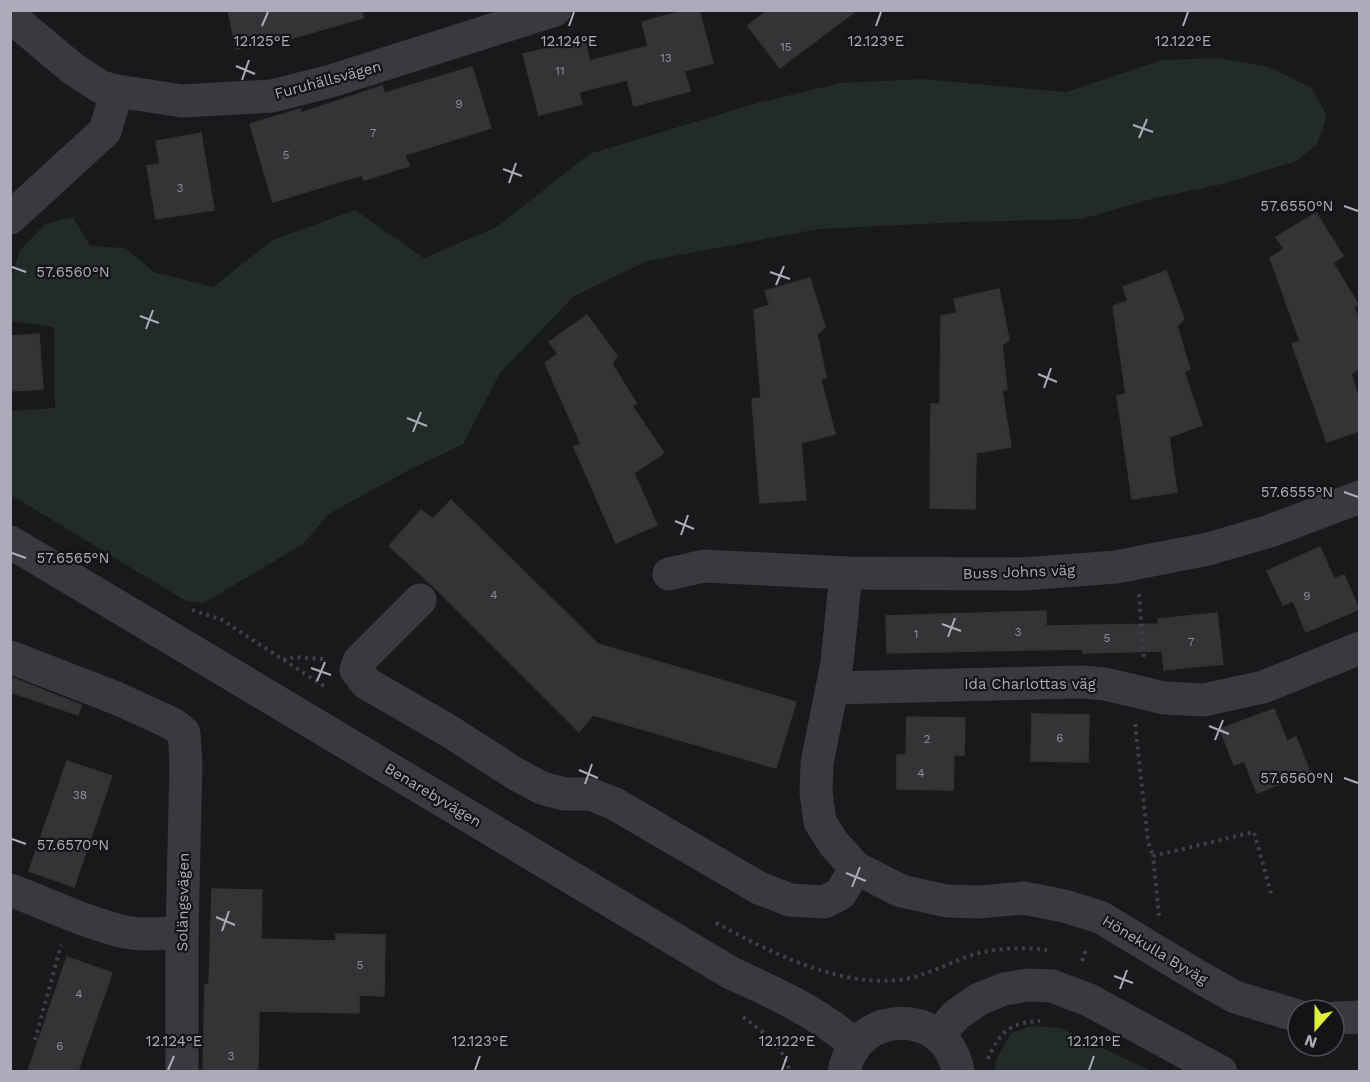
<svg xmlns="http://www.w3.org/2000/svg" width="1370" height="1082" font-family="'Work Sans',sans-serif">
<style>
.green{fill:#222b27}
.building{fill:#353336;stroke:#343236;stroke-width:1.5}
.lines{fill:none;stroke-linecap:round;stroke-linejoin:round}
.path{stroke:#403f46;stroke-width:4;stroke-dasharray:3 4.5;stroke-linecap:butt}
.minor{stroke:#3b393f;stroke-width:33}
.ticks{fill:none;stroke:#adabba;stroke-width:2}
.labels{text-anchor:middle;stroke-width:4.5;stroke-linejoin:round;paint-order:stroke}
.number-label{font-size:12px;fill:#8f8d99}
.street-label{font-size:15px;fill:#adabba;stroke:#141315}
.ticks-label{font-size:15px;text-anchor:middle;fill:#adabba;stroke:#141315;stroke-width:4.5;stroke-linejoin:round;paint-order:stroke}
</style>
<rect width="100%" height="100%" fill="#19181a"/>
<!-- green -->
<g class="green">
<polygon points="1218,58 1269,67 1312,88 1327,116 1317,144 1297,161 1222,184 1155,198 1082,219 965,222 819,229 647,261 574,296 500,373 463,444 405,472 329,514 303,544 204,603 186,601 11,495 11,411 55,408 54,327 11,321 11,278 20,250 45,224 73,217 90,246 125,248 154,272 213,287 273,240 355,210 424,258 497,227 589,154 754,104 840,83 923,79 1066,92 1162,60"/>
<polygon points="1031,1026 1060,1028 1151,1071 994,1071 997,1058 1011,1033"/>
</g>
<!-- building -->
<g class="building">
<polygon points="228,10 362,10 363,18 289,39 236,49"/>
<polygon points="686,10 699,10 713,63 684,71 690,91 634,106 627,80 579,92 582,104 539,115 523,54 584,39 590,61 648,46 642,22"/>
<polygon points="768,10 857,10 780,68 748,26"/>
<polygon points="472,67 491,128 405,155 409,166 364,180 362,175 273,202 250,124 300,109 301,113 382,86 385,93"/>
<polygon points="201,133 214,210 156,219 147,166 160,164 156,141"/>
<polygon points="1316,213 1343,256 1333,263 1358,304 1354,308 1359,318 1359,369 1351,374 1359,399 1359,431 1327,442 1292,344 1300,341 1270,258 1284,249 1276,237"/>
<polygon points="1166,271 1184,319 1177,326 1190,369 1184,372 1202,425 1169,437 1177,492 1132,499 1117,396 1126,394 1113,306 1128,301 1123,287"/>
<polygon points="810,278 825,327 817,334 826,377 821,380 835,434 801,443 806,500 760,503 752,399 761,398 754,310 770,305 765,291"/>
<polygon points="999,289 1009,340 1002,345 1007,389 1002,391 1011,447 976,453 975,509 930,508 931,404 940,404 941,316 957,313 954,299"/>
<polygon points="587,315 617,356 612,364 636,403 632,406 664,453 634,473 657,525 616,543 574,447 581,444 545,363 558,354 549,342"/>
<polygon points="39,334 43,389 10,391 10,336"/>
<polygon points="451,500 598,644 796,702 776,768 593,715 579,732 433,586 389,546 421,510 433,519"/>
<polygon points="1320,547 1334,579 1344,575 1359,609 1306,632 1293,601 1283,605 1267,571"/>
<polygon points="1046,611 1046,626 1159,624 1158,619 1217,613 1223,664 1164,670 1162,651 1083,653 1083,649 887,653 886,616"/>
<polygon points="10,677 81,705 78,715 10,692"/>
<polygon points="1274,709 1287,741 1296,737 1310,772 1257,793 1244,761 1234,765 1220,729"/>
<polygon points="1032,714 1089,715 1088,762 1031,761"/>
<polygon points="907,717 965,718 964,755 954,755 953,790 897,789 897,755 906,755"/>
<polygon points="67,761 112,776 74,887 29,871"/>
<polygon points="212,889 262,890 261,939 336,941 336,934 385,935 384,996 359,995 359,1013 259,1011 258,1071 203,1071 205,985 209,985"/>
<polygon points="67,957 112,973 78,1071 28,1071"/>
</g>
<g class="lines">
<!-- path -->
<g class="path">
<polyline points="1139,594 1144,661"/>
<polyline points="192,610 222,620 327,688"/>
<polyline points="283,660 294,657 325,659"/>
<polyline points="1135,724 1148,841 1153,856"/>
<polyline points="1159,916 1153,856 1254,832 1271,893"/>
<path d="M716 923C770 952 847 992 910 978 935 972 958 958 983 952 1004 948 1026 947 1047 950"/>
<polyline points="1082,961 1085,952 1083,947"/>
<path d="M743 1017C766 1035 781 1042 790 1072"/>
<polyline points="35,1040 61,945"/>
<path d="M988 1059C999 1032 1011 1022 1040 1021"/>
</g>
<!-- minor -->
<g class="minor">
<polyline points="10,16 73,69 101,87 117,91 182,101 272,96 331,81 555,10"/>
<polyline points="10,218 105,131 117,91"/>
<path d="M10 542 731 973C775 993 819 1013 855 1045"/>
<polyline points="846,573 837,663 817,763 816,792 820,822 834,844 856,868 901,891 947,901 980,902 1024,898 1064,906 1100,917 1196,975 1235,997 1298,1016"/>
<polyline points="669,574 704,566 846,573 1023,574 1116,567 1208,549 1270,531 1360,497"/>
<polyline points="420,600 359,661 356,670 366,683 449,731 514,773 542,788 564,794 590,794 613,803 759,888 790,900 824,902 840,894 856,868"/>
<polyline points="10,657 116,698 173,724 184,733 186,763 182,932 182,1072"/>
<polyline points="833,688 1082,682 1105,684 1164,698 1204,700 1263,687 1360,648"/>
<path d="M10 890C48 904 86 923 125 932 143 936 163 933 182 932"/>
<polyline points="1334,1018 1360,1017"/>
<polyline points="938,1036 956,1015 979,999 1004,989 1028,985 1052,986 1089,1000 1221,1072"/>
<path d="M844 1072C856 1007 948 1007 958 1072"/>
</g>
</g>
<!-- ticks -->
<path class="ticks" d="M262 26 268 12M569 26 574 12M876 26 881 12M1183 26 1188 12M236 66 255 74M242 80 249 60M1133 125 1153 132M1139 138 1147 119M503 169 522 176M509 183 516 163M1344 206 1358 211M12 267 26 272M770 272 790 279M776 285 784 266M140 316 159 323M146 329 153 310M1038 374 1057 382M1044 388 1051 368M407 418 427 426M413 432 421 412M1344 492 1358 497M675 521 694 529M681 535 688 515M12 553 26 558M942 624 961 631M948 637 955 618M311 668 331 675M317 681 325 662M1209 726 1229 734M1215 740 1223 720M579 770 598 778M1344 778 1358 783M585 784 592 764M12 839 26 844M846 873 866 881M852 887 860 867M216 917 235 925M222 931 229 911M1114 976 1133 983M1120 989 1127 970M168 1070 174 1056M475 1070 480 1056M782 1070 787 1056M1089 1070 1094 1056"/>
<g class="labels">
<!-- number labels -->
<g class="number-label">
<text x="786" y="51">15</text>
<text x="666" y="62">13</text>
<text x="560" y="75">11</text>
<text x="459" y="108">9</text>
<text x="373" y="137">7</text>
<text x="286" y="159">5</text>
<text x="180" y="192">3</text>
<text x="494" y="599">4</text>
<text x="1307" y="600">9</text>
<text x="1018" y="636">3</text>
<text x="916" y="638">1</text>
<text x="1107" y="642">5</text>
<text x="1191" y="646">7</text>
<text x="1060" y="742">6</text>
<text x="927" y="743">2</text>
<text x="921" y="777">4</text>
<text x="80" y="799">38</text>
<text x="360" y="969">5</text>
<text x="79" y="998">4</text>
<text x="60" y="1050">6</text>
<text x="231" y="1060">3</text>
</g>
<!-- street labels -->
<g class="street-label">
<text transform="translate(328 80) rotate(-15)" y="5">Furuhällsvägen</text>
<text transform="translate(1019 572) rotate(-2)" y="5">Buss Johns väg</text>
<text x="1030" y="689">Ida Charlottas väg</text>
<text transform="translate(433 795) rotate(31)" y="5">Benarebyvägen</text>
<text transform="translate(183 902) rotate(-89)" y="5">Solängsvägen</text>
<text transform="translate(1155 950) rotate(31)" y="5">Hönekulla Byväg</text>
</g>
</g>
<g class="ticks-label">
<text x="569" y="46">12.124°E</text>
<text x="876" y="46">12.123°E</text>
<text x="1183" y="46">12.122°E</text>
<text x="262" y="46">12.125°E</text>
<text x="1297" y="211">57.6550°N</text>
<text x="73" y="277">57.6560°N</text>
<text x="1297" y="497">57.6555°N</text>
<text x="73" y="563">57.6565°N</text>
<text x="1297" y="783">57.6560°N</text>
<text x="73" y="850">57.6570°N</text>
<text x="174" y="1046">12.124°E</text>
<text x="480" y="1046">12.123°E</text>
<text x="787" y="1046">12.122°E</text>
<text x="1094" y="1046">12.121°E</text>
</g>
<!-- border -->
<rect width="1370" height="1082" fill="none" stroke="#adabba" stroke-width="24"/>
<!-- north arrow -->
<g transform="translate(1316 1028) rotate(201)"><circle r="28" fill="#141315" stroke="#515057" stroke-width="1.5"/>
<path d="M0-4.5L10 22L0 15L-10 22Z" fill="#def13a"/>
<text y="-9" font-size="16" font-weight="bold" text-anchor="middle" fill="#adabba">N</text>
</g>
</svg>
